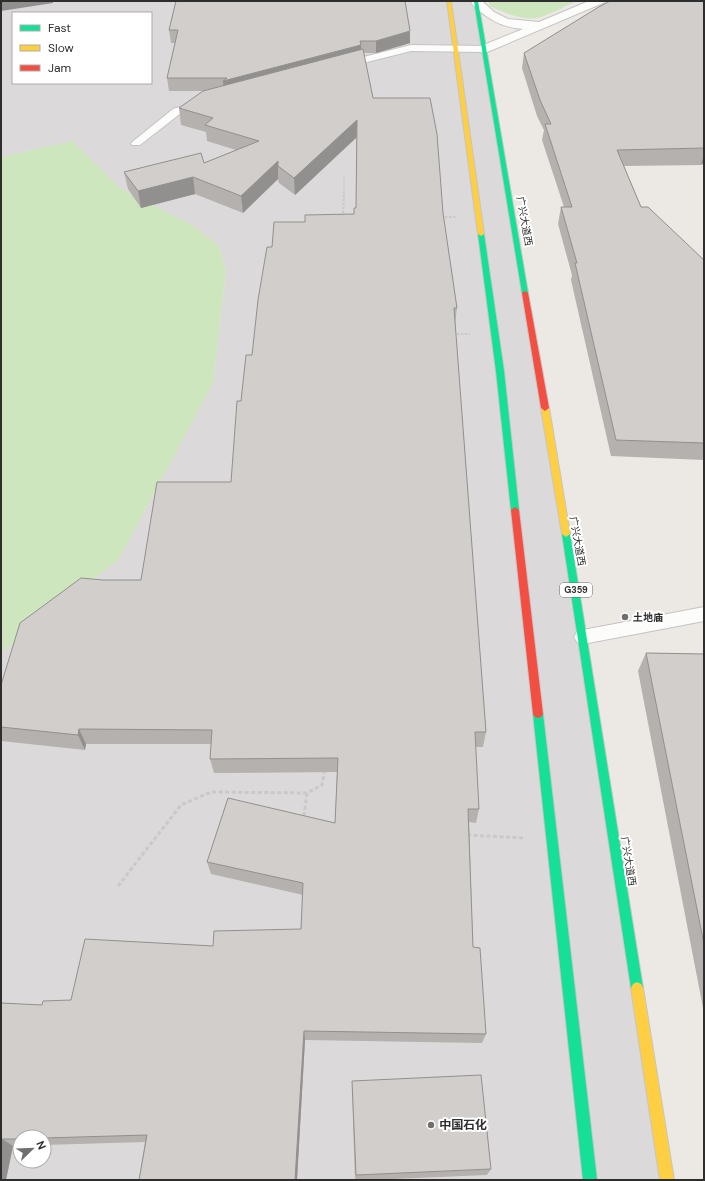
<svg xmlns="http://www.w3.org/2000/svg" width="705" height="1181" font-family="'DM Sans','Noto Sans SC',sans-serif">
<style>
.industrial{fill:#dcd9db;fill-rule:evenodd}
.green{fill:#cee6be}
.lines{fill:none;stroke-linecap:round;stroke-linejoin:round}
.lane-casing{stroke:#c5c4c5;stroke-width:2}
.street-casing{stroke:#c5c4c5;stroke-width:2}
.fast-casing{stroke:#c6c5c4;stroke-width:2}
.slow-casing{stroke:#c6c5c4;stroke-width:2}
.jam-casing{stroke:#c6c5c4;stroke-width:2}
.path-far2{stroke:#c9c9c8;stroke-width:1.5;stroke-dasharray:2 1;stroke-linecap:butt}
.path-far1{stroke:#c9c9c8;stroke-width:2;stroke-dasharray:2.5 1.5;stroke-linecap:butt}
.path{stroke:#c9c9c8;stroke-width:3;stroke-dasharray:4 2.5;stroke-linecap:butt}
.lane{fill:#fcfcfb;fill-rule:evenodd}
.street{fill:#fcfcfb;fill-rule:evenodd}
.fast{fill:#16e098;fill-rule:evenodd}
.slow{fill:#ffcf43;fill-rule:evenodd}
.jam{fill:#f24e42;fill-rule:evenodd}
.wall{fill:#b4b1af}
.shaded-wall{fill:#92908e}
.building{fill:#d1cecb;stroke:#92908e}
.poi-dot{fill:#706f6e;stroke:#fff;stroke-width:1.5}
.labels{text-anchor:middle;stroke-width:4;stroke-linejoin:round;paint-order:stroke}
.shield{fill:#fff;stroke:#6d6d6d;stroke-width:1}
.shield-label{font-size:9px;font-weight:bold;fill:#2e2e2e}
.street-label{font-size:10px;fill:#2e2e2e;stroke:#fff}
.poi-label{font-size:10px;font-weight:bold;fill:#2e2e2e;stroke:#fff;text-anchor:start}
.near-poi-label{font-size:12px;font-weight:bold;fill:#2e2e2e;stroke:#fff;text-anchor:start}
</style>
<rect width="100%" height="100%" fill="#ece8e4"/>
<!-- industrial -->
<path class="industrial" d="M1 1H476L667 1180H1V653L119 559 213 383 226 271 219 246 192 225 121 189 72 141 1 157ZM13 13H151V83H13ZM20 1137H44V1161H20Z"/>
<!-- green -->
<g class="green">
<path d="M488 1H577C565 6 548 16 536 18 521 21 503 12 490 6Z"/>
<polygon points="72,141 121,189 192,225 219,246 226,271 213,383 119,559 1,653 1,157"/>
</g>
<g class="lines">
<defs>
<g id="lane">
<polygon points="411,45 485,46 490,49 485,52 411,51 343,68 338,65 340,63"/>
<polygon points="200,101 204,102 205,104 204,106 181,113 140,145 132,145 131,143 173,109"/>
<polygon points="704,607 704,621 583,644 577,642 574,637 577,632 583,630"/>
</g>
<path id="street" d="M473 1H482L494 12 508 19 539 22 589 1H605L603 3 485 53 481 52 479 49 481 46 523 29C503 28 487 19 473 5L471 3Z"/>
<g id="fast">
<polygon points="474,1 478,1 528,293 525,295 522,293"/>
<polygon points="481,232 484,234 504,371 519,510 515,513 511,510 496,371 478,234"/>
<polygon points="566,531 570,534 643,988 641,992 637,994 633,992 631,988 562,534"/>
<polygon points="538,710 541,711 543,714 597,1180 583,1180 533,714 535,711"/>
</g>
<g id="slow">
<polygon points="447,1 451,1 484,234 481,236 478,234"/>
<polygon points="545,405 549,408 570,534 566,537 562,534 541,408"/>
<polygon points="637,982 641,984 643,988 674,1180 660,1180 631,988 633,984"/>
</g>
<g id="jam">
<polygon points="525,291 528,293 549,408 545,411 541,408 522,293"/>
<polygon points="515,507 519,510 543,714 541,717 538,718 535,717 533,714 511,510"/>
</g>
</defs>
<!-- lane casing -->
<use href="#lane" class="lane-casing"/>
<!-- street casing -->
<use href="#street" class="street-casing"/>
<!-- fast casing -->
<use href="#fast" class="fast-casing"/>
<!-- slow casing -->
<use href="#slow" class="slow-casing"/>
<!-- jam casing -->
<use href="#jam" class="jam-casing"/>
<!-- path-far2 -->
<polyline class="path-far2" points="344,194 344,176"/>
<!-- path-far1 -->
<g class="path-far1">
<polyline points="343,217 344,193"/>
<polyline points="441,217 456,217"/>
<polyline points="453,334 470,334"/>
</g>
<!-- path -->
<g class="path">
<polyline points="307,793 304,815 308,818"/>
<polyline points="467,835 524,838"/>
<polyline points="118,886 181,805 211,792 307,793 322,785 325,769"/>
</g>
<!-- lane -->
<use href="#lane" class="lane"/>
<!-- street -->
<use href="#street" class="street"/>
<!-- fast -->
<use href="#fast" class="fast"/>
<!-- slow -->
<use href="#slow" class="slow"/>
<!-- jam -->
<use href="#jam" class="jam"/>
</g>
<!-- wall -->
<g class="wall">
<polygon points="176,1 410,43 376,53 363,53 373,98 443,213 457,308 455,324 486,732 483,747 475,747 479,809 476,823 469,822 473,947 486,1034 482,1043 305,1040 297,1180 139,1180 145,1142 44,1145 44,1137 20,1137 20,1146 13,1146 6,1180 1,1180 1,1003 42,1005 71,1000 213,946 301,929 303,895 211,874 207,862 335,823 337,772 214,773 210,759 211,744 86,744 85,750 1,741 1,685 103,580 141,580 231,482 241,401 252,355 272,247 305,222 354,214 356,208 357,137 295,195 279,183 278,179 243,213 195,194 141,208 128,189 124,172 204,163 236,150 207,141 206,132 181,125 179,108 206,91 169,91 167,78 175,43 171,43 169,30"/>
<polygon points="704,1 704,163 701,165 624,166 641,207 704,260 704,460 611,456 571,280 572,275 558,224 561,207 564,207 542,140 544,130 537,116 522,68 524,53"/>
<polygon points="646,653 704,654 704,1013 638,671"/>
<polygon points="352,1089 491,1169 487,1175 370,1180 355,1180"/>
</g>
<!-- shaded-wall -->
<g class="shaded-wall">
<polygon points="1,1 53,1 53,3 1,11"/>
<polygon points="410,31 410,43 376,53 376,41"/>
<polygon points="361,45 361,57 224,94 223,81"/>
<polygon points="357,120 357,137 295,195 294,178"/>
<polygon points="704,154 704,163 701,165"/>
<polygon points="278,161 278,179 243,213 241,196"/>
<polygon points="193,177 195,194 141,208 138,191"/>
<polygon points="79,729 86,744 85,750 78,735"/>
<polygon points="304,1031 305,1040 297,1180 295,1180"/>
<polygon points="2,1139 13,1146 6,1180 1,1180 1,1145"/>
</g>
<!-- building -->
<g class="building">
<polygon points="176,1 405,1 410,31 376,41 360,41 361,45 223,81 227,78 167,78 178,30 169,30"/>
<polygon points="610,1 704,1 704,148 617,150 641,207 648,207 704,260 704,443 616,440 575,263 577,263 561,207 572,207 545,124 551,124 540,100 524,53 597,8"/>
<polygon points="363,49 373,98 430,98 437,134 443,213 457,308 454,308 486,732 475,732 479,809 468,809 473,947 480,948 486,1034 304,1031 295,1180 139,1180 147,1135 44,1138 44,1137 20,1137 20,1139 2,1139 1,1145 1,1003 42,1005 43,1001 71,1000 85,939 213,946 214,931 301,929 303,883 207,862 228,798 335,823 338,758 210,759 212,730 79,729 78,735 1,727 1,685 20,623 81,578 103,580 141,580 157,482 231,482 237,401 241,401 246,355 252,355 258,300 267,247 272,247 274,222 305,222 305,215 354,214 354,208 356,208 357,120 294,178 278,166 278,161 241,196 193,177 138,191 124,172 201,153 204,163 259,141 205,125 213,118 179,108 203,91"/>
<polygon points="646,653 704,654 704,944"/>
<polygon points="481,1075 491,1169 356,1175 352,1081"/>
</g>
<!-- markers -->
<g class="poi-dot">
<circle cx="625" cy="617" r="4"/>
<circle cx="431" cy="1125" r="4"/>
</g>
<g class="labels">
<!-- shield labels -->
<rect class="shield" x="560" y="583" width="32" height="14" rx="3"/>
<g class="shield-label">
<text x="576" y="593">G359</text>
</g>
<!-- street labels -->
<g class="street-label">
<text transform="translate(525 221) rotate(80)" y="4">广兴大道西</text>
<text transform="translate(578 541) rotate(80)" y="4">广兴大道西</text>
<text transform="translate(629 861) rotate(81)" y="4">广兴大道西</text>
</g>
<!-- poi labels -->
<g class="poi-label">
<text x="633" y="621">土地庙</text>
</g>
<!-- near-poi labels -->
<g class="near-poi-label">
<text x="439" y="1129">中国石化</text>
</g>
</g>
<!-- border -->
<rect width="705" height="1181" fill="none" stroke="#2e2e2e" stroke-width="4"/>
<!-- legend -->
<rect x="12" y="12" width="140" height="72" fill="#ffffff" stroke="#ababab"/>
<rect x="20" y="25" width="20" height="6" fill="#16e098" stroke="#ababab"/>
<text x="48" y="32" font-size="12" fill="#2e2e2e">Fast</text>
<rect x="20" y="45" width="20" height="6" fill="#ffcf43" stroke="#ababab"/>
<text x="48" y="52" font-size="12" fill="#2e2e2e">Slow</text>
<rect x="20" y="65" width="20" height="6" fill="#f24e42" stroke="#ababab"/>
<text x="48" y="72" font-size="12" fill="#2e2e2e">Jam</text>
<!-- north arrow -->
<g transform="translate(32 1149) rotate(67)"><circle r="19" fill="#ffffff" stroke="#ababab"/>
<path d="M0-3L7 15L0 10L-7 15Z" fill="#706f6e"/>
<text y="-6" font-size="11" font-weight="bold" text-anchor="middle" fill="#2e2e2e">N</text>
</g>
</svg>
